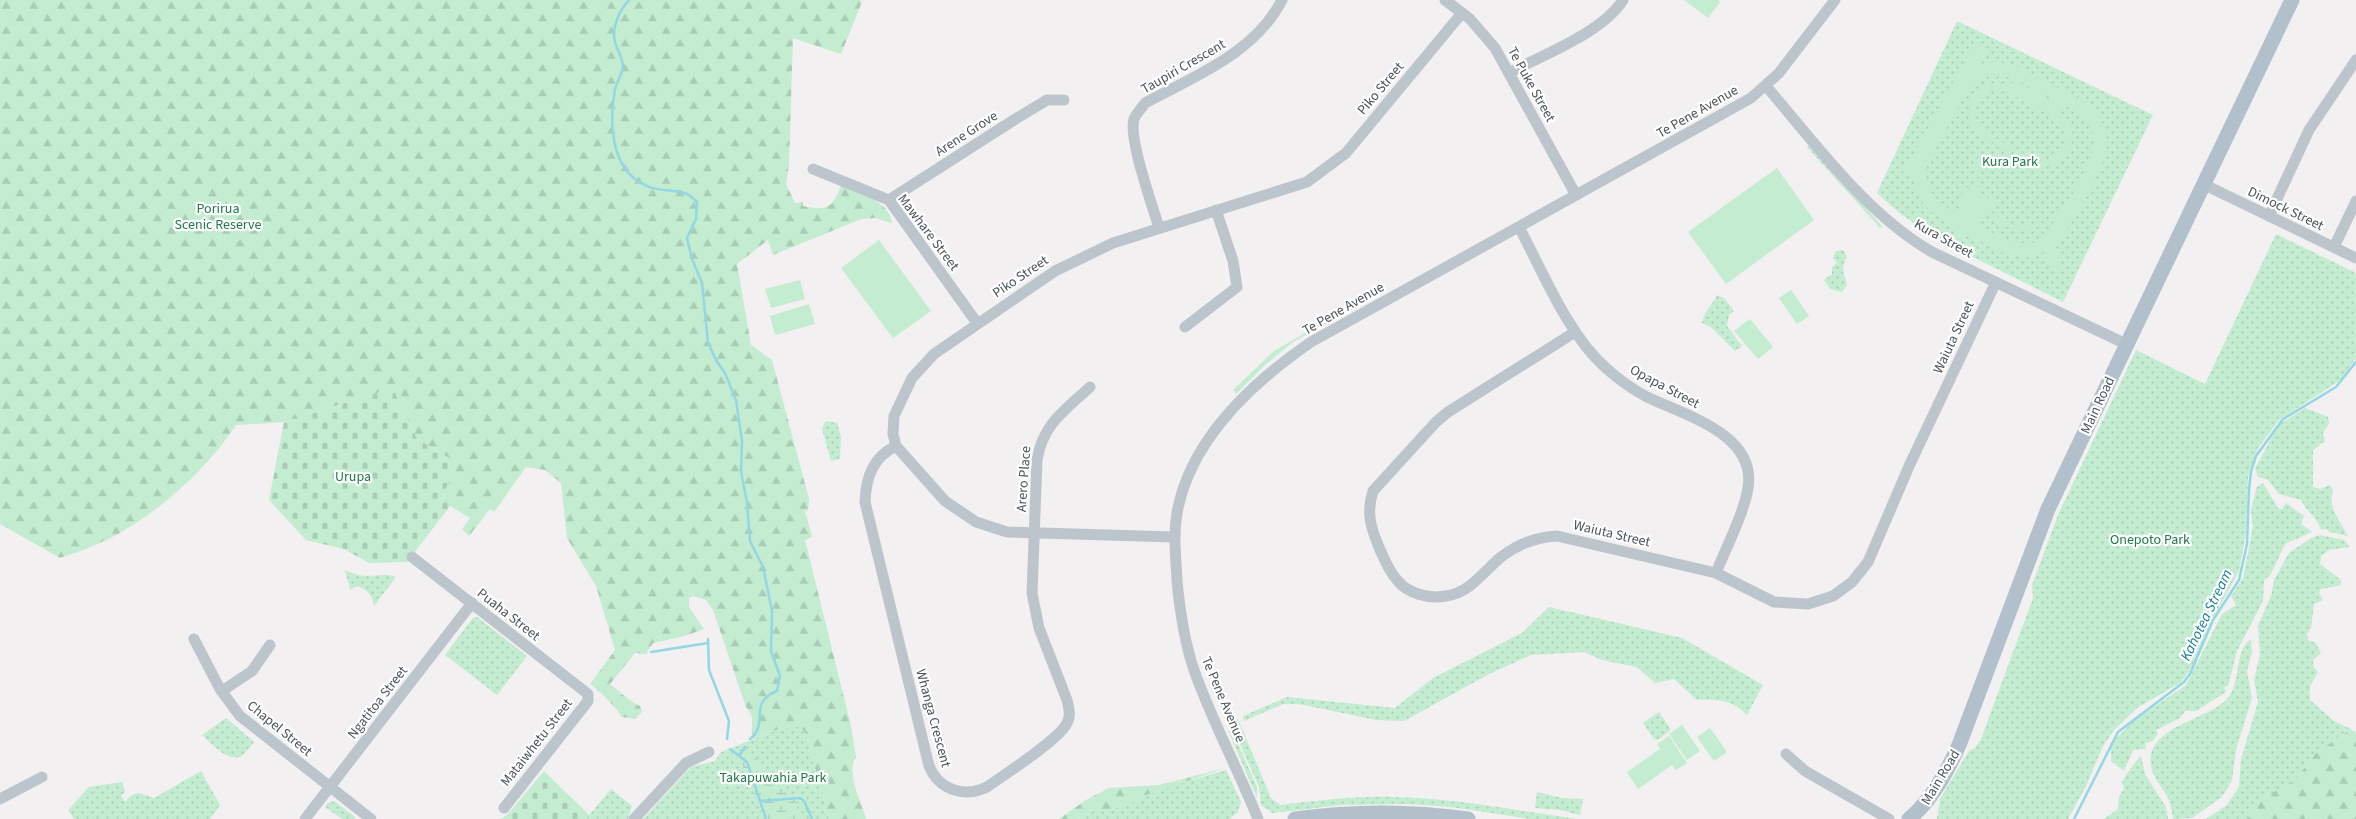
<svg xmlns="http://www.w3.org/2000/svg" width="2356" height="819" font-family="'Source Sans 3',sans-serif">
<style>
.grass{fill:url(#grass-dots)}
.forest{fill:url(#forest-firs)}
.wetland{fill:url(#wetland-marsh)}
.cemetery{fill:url(#cemetery-stones)}
.garden{fill:#c3ecd1;fill-rule:evenodd}
.lines{fill:none;stroke-linecap:round;stroke-linejoin:round}
.stream{stroke:#93d7e5;stroke-width:2.5}
.minor{stroke:#bdc5cc;stroke-width:11}
.major{stroke:#b2c0cc;stroke-width:15}
.labels{text-anchor:middle;stroke-width:4.5;stroke-linejoin:round;paint-order:stroke}
.street-label{font-size:14px;fill:#49545c;stroke:#fff}
.park-label{font-size:14px;fill:#1f7948;stroke:#fff}
.water-label{font-size:15px;font-style:italic;fill:#177d92;stroke:#fff}
</style>
<defs>
<pattern id="grass-dots" width="8" height="8" patternUnits="userSpaceOnUse" patternTransform="scale(1.25)"><rect width="8" height="8" fill="#c3ecd1"/><path d="M2 2h.1M6 6h.1" fill="none" stroke="#a9ccb6" stroke-width="1.8" stroke-linecap="round"/></pattern>
<pattern id="forest-firs" width="22" height="20" patternUnits="userSpaceOnUse" patternTransform="scale(1.25)"><rect width="22" height="20" fill="#c3ecd1"/><path d="M5 1l3.5 6h-7zM16 11l3.5 6h-7z" fill="#a9ccb6"/></pattern>
<pattern id="wetland-marsh" width="20" height="14" patternUnits="userSpaceOnUse" patternTransform="scale(1.25)"><rect width="20" height="14" fill="#c3ecd1"/><path d="M1 5h8M5 5V1M11 12h8M15 12V8" fill="none" stroke="#a9ccb6"/></pattern>
<pattern id="cemetery-stones" width="16" height="16" patternUnits="userSpaceOnUse" patternTransform="scale(1.25)"><rect width="16" height="16" fill="#c3ecd1"/><path d="M2 7V4a2 2 0 0 1 4 0v3zM10 15v-3a2 2 0 0 1 4 0v3z" fill="#a9ccb6"/></pattern>
</defs>
<rect width="100%" height="100%" fill="#f2f0f0"/>
<!-- grass -->
<g class="grass">
<polygon points="1957,21 2153,115 2063,302 1933,237 1897,211 1877,193"/>
<polygon points="1810,145 1882,226 1880,228 1807,147"/>
<polygon points="2276,234 2356,273 2356,358 2341,380 2280,419 2258,448 2248,477 2246,533 2239,571 2213,618 2201,650 2188,673 2180,683 2137,708 2114,730 2103,746 2086,786 2068,819 1937,819 1940,799 1969,751 1975,748 1981,739 2033,598 2032,585 2058,515 2136,350 2205,384"/>
<path d="M1843 250 1847 256C1841 270 1843 270 1847 285L1842 292 1830 289 1824 280 1832 274V267L1837 263 1833 258 1836 251Z"/>
<path d="M1717 295 1725 299 1734 311 1729 315 1727 326 1742 346 1735 351 1711 327 1702 323C1704 311 1712 306 1717 295Z"/>
<path d="M2305 408 2328 417 2329 424 2323 432 2325 441 2313 450V487L2320 489 2330 485 2333 490C2327 507 2340 521 2348 536L2330 532 2326 529 2321 530C2317 517 2307 512 2301 500L2279 494 2268 480 2258 477 2255 469 2278 425Z"/>
<polygon points="827,421 837,423 841,436 840,459 831,461 822,429 825,422"/>
<polygon points="2263,483 2278,508 2282,509 2286,503 2304,516 2301,524 2312,532 2285,544 2270,576 2264,580 2263,601 2237,651 2228,686 2224,687 2226,692 2196,711 2185,711 2180,718 2156,730 2158,734 2152,741 2145,743 2146,749 2133,750 2124,771 2111,761 2111,744 2132,722 2186,685 2222,614 2236,605 2231,596 2243,578 2253,527 2251,510 2257,487"/>
<polygon points="2320,535 2344,540 2350,547 2329,550 2321,556 2320,564 2341,580 2341,585 2321,589 2319,593 2323,600 2314,604 2311,628 2307,634 2308,640 2316,643 2321,653 2313,660 2313,666 2318,672 2310,686 2310,700 2334,721 2351,729 2316,753 2297,779 2259,801 2247,819 2206,819 2227,805 2239,787 2241,759 2258,702 2254,680 2260,654 2258,625 2271,596 2274,580 2289,553 2311,538"/>
<path d="M345 570C367 582 380 571 396 577L374 606C372 594 368 590 357 586L350 590Z"/>
<path d="M1549 607 1682 638 1763 685 1747 715C1733 699 1716 699 1697 700L1674 679 1655 683 1637 667 1602 660 1584 652 1531 655 1489 674 1404 721 1376 720 1299 704H1283L1244 721 1243 716 1287 697 1395 708 1433 678 1522 633Z"/>
<polygon points="477,617 527,656 497,695 445,655 473,618"/>
<path d="M2251 639 2252 652 2247 671 2252 698 2236 750 2232 780 2222 797 2192 818 2173 819C2172 813 2171 806 2169 800 2165 790 2155 781 2152 770 2140 727 2207 721 2227 699 2242 683 2233 651 2251 639Z"/>
<polygon points="1659,712 1671,730 1658,740 1654,739 1643,723"/>
<path d="M226 718 254 742C251 746 247 751 243 755 230 765 211 743 202 735Z"/>
<path d="M1238 719 1271 798 1280 805C1317 801 1354 796 1391 797 1453 798 1515 810 1577 819H1531L1451 807 1408 804 1341 805 1272 813 1261 805 1259 787 1230 721Z"/>
<polygon points="801,726 806,734 829,819 643,819 691,767 715,761 721,752 782,728"/>
<polygon points="1231,728 1257,787 1257,798 1228,730"/>
<path d="M2141 756 2145 774 2166 807 2168 819H2104L2118 809 2119 797 2124 788 2122 782C2125 776 2136 760 2141 756Z"/>
<polygon points="1226,770 1241,802 1238,812 1230,819 1079,819 1096,809 1110,809 1128,806 1143,796 1171,786"/>
<path d="M201 771 220 805 210 819H74L68 810 89 787 122 782 125 791 121 796 125 802C135 789 140 794 154 798Z"/>
<polygon points="611,789 632,806 628,819 586,819"/>
<polygon points="1537,792 1562,798 1583,799 1580,815 1560,810 1535,808"/>
<polygon points="334,801 355,817 354,819 342,819 325,807 328,803"/>
</g>
<!-- forest -->
<g class="forest">
<path d="M0 0H860L862 2 841 54 793 38 789 164 786 184 795 203 803 202V206C826 211 833 209 841 185 860 194 889 200 892 223L875 218 861 219 773 255 768 240 737 264 751 345 772 360 809 499 808 510 805 511 812 537 805 540 851 726 856 757C845 773 862 802 866 819H829L806 734 801 727 782 728 753 739C749 727 757 718 746 707L713 610 706 600 693 596 689 598V607L704 629 685 636 653 643 646 654 635 653 610 684C620 692 629 701 640 706L642 712 635 719 622 717C616 707 600 691 590 684L615 650 596 586 567 538 561 483 545 470 526 467 494 512 490 509 469 536 462 529 470 518 442 501 456 462 417 439 393 388 284 422 236 425C205 472 151 520 100 543 87 549 73 553 60 558L0 524Z"/>
<polygon points="2351,729 2356,733 2356,819 2247,819 2259,801 2296,779 2316,753"/>
<polygon points="1226,768 1143,796 1128,806 1110,809 1096,809 1079,819 1059,819 1086,800 1109,788 1159,785"/>
</g>
<!-- wetland -->
<polygon class="wetland" points="744,747 747,749 744,752 752,760 757,758 761,762 762,770 770,779 769,784 786,789 794,796 802,795 816,819 810,819 803,804 795,802 801,819 762,819 757,800 742,764 729,749 733,748 738,751"/>
<!-- cemetery -->
<g class="cemetery">
<polygon points="393,388 417,439 456,462 442,500 451,505 407,562 369,563 344,549 306,540 269,500 284,422"/>
<polygon points="544,771 589,815 586,819 501,819 508,814"/>
</g>
<!-- garden -->
<g class="garden">
<polygon points="1684,0 1718,0 1720,2 1708,18"/>
<path d="M1975 42 1989 49 1981 64C2005 57 2024 70 2045 81 2065 92 2092 101 2102 123 2107 132 2108 142 2106 152 2103 169 2068 234 2055 245 2046 252 2035 257 2024 257 2003 257 1983 242 1965 232L1956 242 1954 241 1956 238 1957 228C1935 216 1918 206 1914 180L1903 173ZM1998 75C2016 77 2032 88 2047 96 2060 104 2079 110 2088 123 2102 144 2088 164 2078 183 2073 192 2069 202 2062 210 2043 232 2012 230 1991 212L1989 209 1996 203 1979 192C1976 178 1977 167 1983 155L1980 153 1974 168 1975 190 1963 187 1959 215C1937 204 1921 188 1928 162L1969 87 1983 77ZM1986 212C2012 236 2030 232 2059 219 2036 261 2006 240 1975 223Z"/>
<path d="M2014 80 2061 106 2058 112C2070 121 2077 135 2070 149 2066 159 2056 165 2046 166 2033 166 2021 157 2011 151 1993 142 1965 133 1969 107 1970 99 1975 93 1981 88 1990 82 2001 82 2010 87ZM1996 89 2005 91 2060 121C2066 128 2069 137 2065 146 2061 154 2053 160 2044 160 2033 160 1987 135 1980 126 1967 111 1979 92 1996 89Z"/>
<polygon points="1777,168 1814,220 1726,284 1688,232"/>
<polygon points="879,240 931,311 893,338 841,268"/>
<polygon points="2058,248 2059,272 2061,274 2059,276 2040,258 2048,251"/>
<polygon points="800,280 805,299 771,308 765,289"/>
<polygon points="1791,290 1809,316 1797,324 1779,298"/>
<polygon points="1362,300 1363,303 1293,342 1265,365 1236,394 1233,390 1274,351"/>
<polygon points="809,304 815,324 775,335 770,316"/>
<polygon points="1750,319 1773,347 1758,359 1734,331"/>
<polygon points="1682,725 1700,751 1687,760 1669,734"/>
<polygon points="1710,728 1727,752 1714,761 1697,737"/>
<polygon points="1669,736 1687,763 1676,770 1672,765 1638,789 1627,772 1660,749 1667,759 1657,744"/>
</g>
<g class="lines">
<!-- stream -->
<g class="stream">
<path d="M629 0C620 10 611 27 615 42 617 50 623 58 623 67 622 74 617 82 615 89 609 122 610 171 647 186 659 192 674 189 685 193 689 194 694 199 697 202L696 219 687 238 692 259 702 283 708 343 716 360 725 373 736 400 742 441 741 471 747 503 750 541 763 567 772 611 771 651 780 676 777 691C747 703 770 723 750 739"/>
<polyline points="708,639 709,670 729,721 727,739"/>
<polyline points="651,652 708,643"/>
<polyline points="730,749 747,762 766,819"/>
<polyline points="739,756 745,747"/>
<polyline points="760,801 800,798 804,801 812,819"/>
<polyline points="2074,819 2118,732 2184,682 2190,674 2213,620 2239,580 2247,544 2249,489 2251,472 2256,456 2283,419 2336,387 2356,362"/>
</g>
<!-- minor -->
<g class="minor">
<polyline points="1445,0 1470,19 1495,48 1576,195"/>
<path d="M1509 73C1544 54 1602 33 1623 0"/>
<path d="M1766 86C1815 143 1866 214 1932 252L2126 344"/>
<polyline points="813,169 889,200 977,323"/>
<polyline points="2203,184 2356,258"/>
<polyline points="889,200 1017,118 1047,100 1064,100"/>
<polyline points="2269,216 2309,130 2356,60"/>
<path d="M1519 227C1543 272 1568 335 1606 368 1618 379 1632 389 1647 397 1684 415 1757 434 1748 488 1744 513 1726 548 1716 573"/>
<path d="M1159 228C1153 207 1128 138 1134 119 1136 114 1142 108 1145 103 1195 76 1255 53 1282 0"/>
<polyline points="2334,247 2356,201"/>
<polyline points="1185,327 1237,287 1233,261 1216,210"/>
<path d="M1575 332 1448 412 1436 422 1373 491C1370 500 1369 508 1370 517 1371 532 1387 569 1397 580 1408 594 1429 599 1446 596 1470 593 1483 572 1501 557 1518 544 1536 537 1557 536L1716 573 1774 602 1808 604 1833 596 1852 582 1868 562 1910 464 1996 282"/>
<path d="M896 446C873 457 866 477 865 502L929 766C939 790 964 798 987 787 1004 775 1060 739 1067 723 1071 716 1069 708 1067 700L1039 628 1032 593 1037 460C1043 424 1064 411 1090 387"/>
<polyline points="1174,537 1007,532 976,522 945,501 896,446 893,434 894,416 912,378 934,354 1055,271 1113,243 1307,182 1346,153 1462,13"/>
<polyline points="412,557 588,694 588,701 504,808"/>
<polyline points="194,639 220,689 240,716 371,819"/>
<polyline points="222,691 252,671 270,645"/>
<polyline points="1786,754 1805,771 1889,819"/>
<polyline points="0,799 42,777"/>
<polyline points="305,819 472,603"/>
<polyline points="634,819 686,763 709,752"/>
<path d="M1258 819C1238 769 1212 721 1194 670 1184 641 1180 612 1177 581 1176 558 1173 536 1177 513 1190 440 1253 382 1311 342L1751 98 1779 73 1835 0"/>
</g>
<!-- major -->
<g class="major">
<path d="M1295 819C1352 811 1411 811 1468 819"/>
<path d="M1909 819C1932 800 1947 772 1959 745L2048 509 2292 0"/>
</g>
</g>
<g class="labels">
<!-- street labels -->
<g class="street-label">
<text transform="translate(1183 66) rotate(-30)" y="5">Taupiri Crescent</text>
<text transform="translate(1532 84) rotate(61)" y="5">Te Puke Street</text>
<text transform="translate(1380 88) rotate(-50)" y="5">Piko Street</text>
<text transform="translate(1697 111) rotate(-30)" y="5">Te Pene Avenue</text>
<text transform="translate(966 133) rotate(-33)" y="5">Arene Grove</text>
<text transform="translate(2286 208) rotate(26)" y="5">Dimock Street</text>
<text transform="translate(929 232) rotate(53)" y="5">Mawhare Street</text>
<text transform="translate(1944 238) rotate(29)" y="5">Kura Street</text>
<text transform="translate(1020 276) rotate(-34)" y="5">Piko Street</text>
<text transform="translate(1343 308) rotate(-30)" y="5">Te Pene Avenue</text>
<text transform="translate(1953 337) rotate(-65)" y="5">Waiuta Street</text>
<text transform="translate(1665 386) rotate(28)" y="5">Opapa Street</text>
<text transform="translate(2097 405) rotate(-65)" y="5">Main Road</text>
<text transform="translate(1023 479) rotate(-86)" y="5">Arero Place</text>
<text transform="translate(1612 533) rotate(13)" y="5">Waiuta Street</text>
<text transform="translate(509 614) rotate(38)" y="5">Puaha Street</text>
<text transform="translate(1224 699) rotate(67)" y="5">Te Pene Avenue</text>
<text transform="translate(377 702) rotate(-52)" y="5">Ngatitoa Street</text>
<text transform="translate(934 718) rotate(75)" y="5">Whanga Crescent</text>
<text transform="translate(280 728) rotate(39)" y="5">Chapel Street</text>
<text transform="translate(536 742) rotate(-52)" y="5">Mataiwhetu Street</text>
<text transform="translate(1940 777) rotate(-59)" y="5">Main Road</text>
</g>
<!-- park labels -->
<g class="park-label">
<text x="2010" y="166">Kura Park</text>
<text x="218" y="213">Porirua<tspan x="218" dy="16">Scenic Reserve</tspan></text>
<text x="353" y="481">Urupa</text>
<text x="2150" y="544">Onepoto Park</text>
<text x="773" y="782">Takapuwahia Park</text>
</g>
<!-- water labels -->
<g class="water-label">
<text transform="translate(2206 615) rotate(-64)" y="5">Kahotea Stream</text>
</g>
</g>
</svg>
